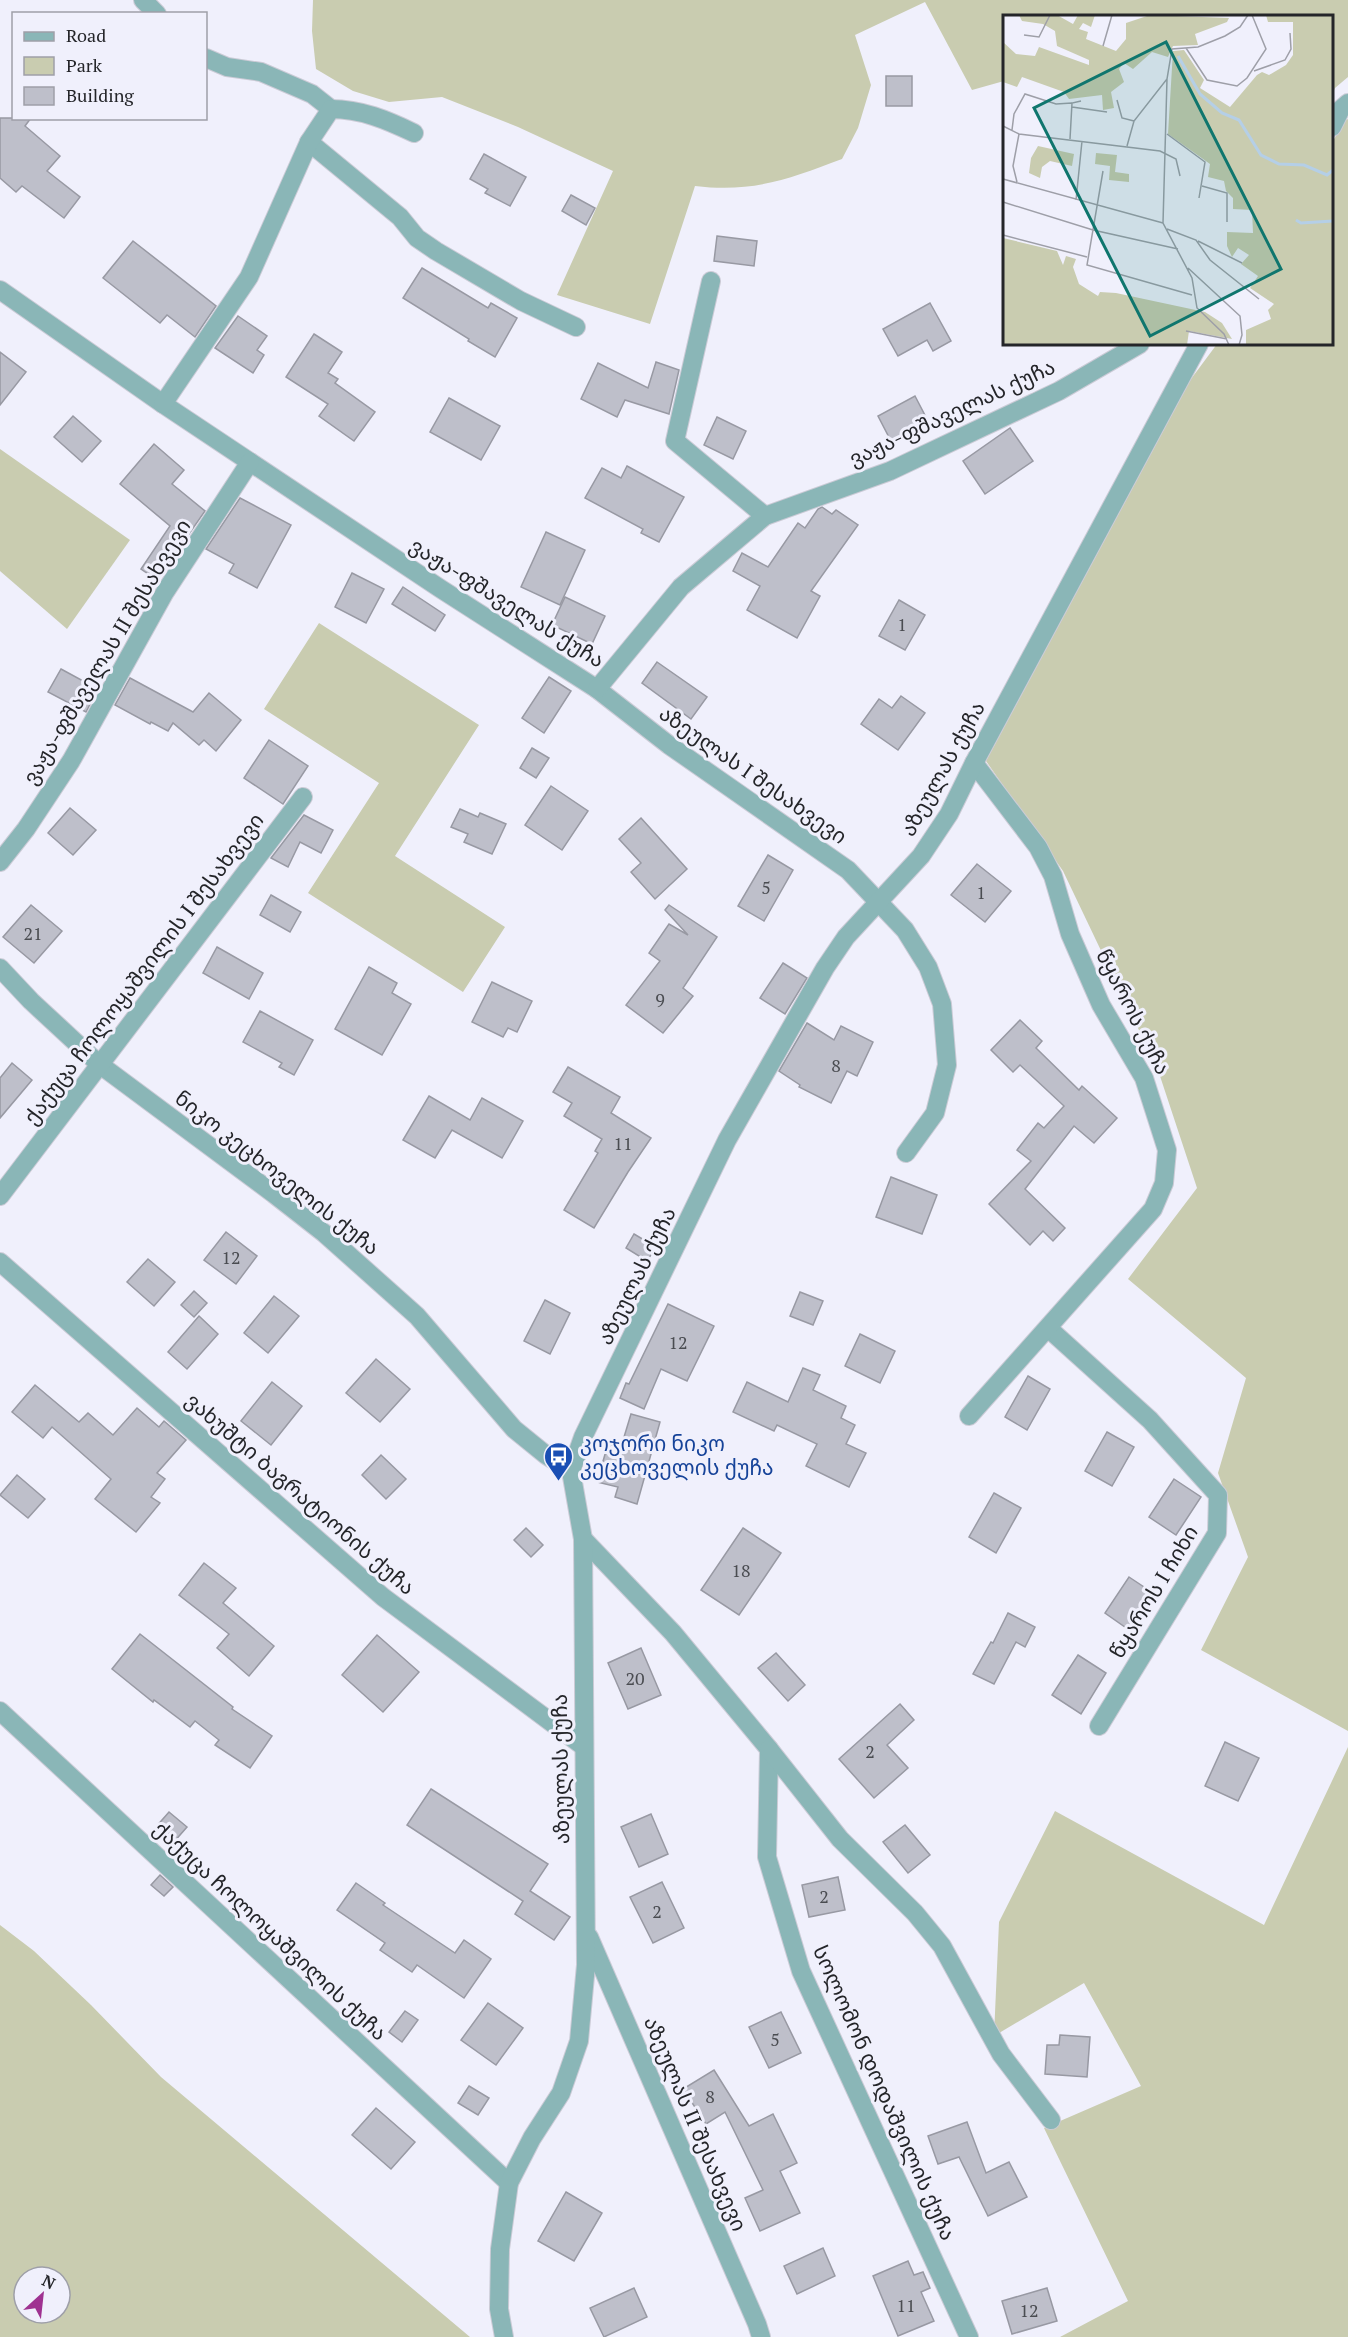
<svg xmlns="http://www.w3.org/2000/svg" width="1348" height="2337" font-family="'PT Serif','Noto Sans Georgian',serif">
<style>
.green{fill:#c9ccb0;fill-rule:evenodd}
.building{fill:#bebfca;stroke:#9899a3;stroke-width:1.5}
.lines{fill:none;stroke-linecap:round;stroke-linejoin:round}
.minor-casing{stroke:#cbcbd6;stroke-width:20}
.minor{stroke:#8ab6b7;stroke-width:18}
.labels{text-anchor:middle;stroke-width:6;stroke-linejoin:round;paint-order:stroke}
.number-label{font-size:18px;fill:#4a4c51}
.street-label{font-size:21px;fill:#242529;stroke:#f0f0fc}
.transit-label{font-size:21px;fill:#164399;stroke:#f0f0fc;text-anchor:start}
.inset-river{fill:none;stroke:#b5cfe7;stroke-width:3}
.inset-road{fill:none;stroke:#9e9fa8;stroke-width:1.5}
.view{fill:#0f766e;fill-opacity:0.15;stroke:#0f766e;stroke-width:3}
.inset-edge{fill:none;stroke:#242529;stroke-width:3}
</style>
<rect width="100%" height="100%" fill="#f0f0fc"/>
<!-- green -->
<g class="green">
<path d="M313 0H1348V77L1335 88 1332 95V16H1004V81L972 90 925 2 855 35 871 85 858 128 842 159C789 179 753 193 695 186L650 324 557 295 613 171 518 127 442 97 389 102 353 91 316 69 312 31Z"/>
<polygon points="1348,119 1348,1731 1201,1650 1248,1557 1218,1473 1246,1378 1128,1279 1197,1188 1158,1070 1063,871 986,761 1191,379 1217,344 1332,344 1332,143 1344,121"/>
<polygon points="0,449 130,540 67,629 0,571"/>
<polygon points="319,623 479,725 395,856 505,927 463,992 308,893 379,783 264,709"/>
<polygon points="1348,1747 1348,2337 1060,2337 1128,2301 1044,2128 1141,2086 1084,1983 994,2036 999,1922 1055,1811 1264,1925"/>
<path d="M0 1925 34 1951 91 2005 161 2077 470 2337H0ZM24 2277H60V2313H24Z"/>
</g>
<!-- building -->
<g class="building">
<rect x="886" y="76" width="26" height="30"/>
<polygon points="0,118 31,118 25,126 60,156 47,171 80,197 64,218 22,186 16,192 0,178"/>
<polygon points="484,154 526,177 510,206 485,193 488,189 470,179"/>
<polygon points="571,195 595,208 586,225 562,211"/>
<polygon points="717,236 757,241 754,266 714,261"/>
<polygon points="133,241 216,306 195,337 167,315 160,323 103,278"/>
<polygon points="422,268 488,308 491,303 517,318 495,357 468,341 469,339 403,298"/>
<polygon points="930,303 951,341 933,351 927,340 898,356 883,329"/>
<polygon points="238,316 267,336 257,350 264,355 253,373 215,348"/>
<polygon points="314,334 342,352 328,373 338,379 335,383 375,412 354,441 319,416 328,404 286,377"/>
<polygon points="0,352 26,372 0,405"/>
<polygon points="656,362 679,370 669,414 625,400 617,417 581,399 598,363 648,388"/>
<polygon points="915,396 929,423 892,443 878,416"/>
<polygon points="449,398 500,426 481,460 430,432"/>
<polygon points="73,416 101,441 82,462 54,437"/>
<polygon points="717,417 746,431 733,459 704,445"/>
<polygon points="1010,428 1033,461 985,494 963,461"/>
<polygon points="154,444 184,470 172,484 205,511 157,580 141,569 170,526 120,484"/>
<polygon points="627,466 684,497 659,542 641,533 643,529 585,498 602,468 621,478"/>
<polygon points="240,498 291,525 257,588 229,573 234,564 206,549"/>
<polygon points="822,507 832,514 836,510 858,525 811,591 820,596 797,638 747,610 760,586 733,571 742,553 768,567 798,523 805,528 818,509"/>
<polygon points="546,532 585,550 560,605 521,587"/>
<polygon points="352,573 384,589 366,623 335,607"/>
<polygon points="403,587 445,615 435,631 392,604"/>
<polygon points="565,597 605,616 592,644 552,625"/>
<polygon points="899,600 925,615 905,650 879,636"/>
<polygon points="657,662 707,697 691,719 642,683"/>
<polygon points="61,669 98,689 86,712 48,692"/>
<polygon points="549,677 571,691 544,733 522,718"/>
<polygon points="130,678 193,712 209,693 241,720 216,751 204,740 199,745 173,723 168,731 151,722 150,724 115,705"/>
<polygon points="901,696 925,713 898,750 861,724 879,699 892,708"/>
<polygon points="269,740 308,766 283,804 244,778"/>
<polygon points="532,748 549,758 536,778 520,768"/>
<polygon points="551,786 588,811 562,850 525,825"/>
<polygon points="70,808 96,830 73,855 48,833"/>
<polygon points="460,809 478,817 480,813 506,824 492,854 464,842 468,834 451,827"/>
<polygon points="304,815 333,830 321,853 300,842 288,867 271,858"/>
<polygon points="641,818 687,869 655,899 631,872 641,863 619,839"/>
<polygon points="768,855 793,870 764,921 738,906"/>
<polygon points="977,864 1011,891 985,922 951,895"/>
<polygon points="271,895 301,912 290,932 260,915"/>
<polygon points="31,905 62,931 34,963 3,937"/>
<polygon points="669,905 717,937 683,988 693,996 663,1033 626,1005 660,961 649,953 669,924 688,935 665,910"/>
<polygon points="217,947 263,973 249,999 203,973"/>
<polygon points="783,963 807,978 785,1014 760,998"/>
<polygon points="369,967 397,983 392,993 411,1004 382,1055 335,1029"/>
<polygon points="492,982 532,1001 517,1032 508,1028 503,1037 472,1022"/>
<polygon points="260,1011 313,1040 294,1075 279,1067 282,1063 243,1042"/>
<polygon points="1020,1020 1042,1041 1036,1048 1079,1090 1082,1086 1117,1118 1094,1143 1074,1126 1025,1189 1065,1228 1053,1241 1043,1231 1030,1245 989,1204 1031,1161 1017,1150 1038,1123 1044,1128 1064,1106 1020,1065 1013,1072 991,1050"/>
<polygon points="807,1023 834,1040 841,1026 873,1042 857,1076 847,1071 831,1103 799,1087 800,1085 779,1071"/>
<polygon points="12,1063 32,1080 0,1118 0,1078"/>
<polygon points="568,1067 620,1097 611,1113 651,1138 628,1172 594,1228 564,1210 598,1153 595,1151 602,1139 564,1116 572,1103 553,1092"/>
<polygon points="429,1096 470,1120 482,1098 523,1121 502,1158 452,1130 435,1158 403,1140"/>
<polygon points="891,1177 937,1195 922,1234 876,1217"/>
<polygon points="226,1232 257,1256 236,1284 204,1260"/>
<polygon points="634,1234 656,1247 647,1261 626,1248"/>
<polygon points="148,1259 175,1282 154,1306 127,1282"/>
<polygon points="194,1291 207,1303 194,1317 181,1305"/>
<polygon points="800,1292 823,1301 813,1325 790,1316"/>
<polygon points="274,1296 299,1316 268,1353 244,1333"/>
<polygon points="545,1300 570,1313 550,1354 524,1341"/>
<polygon points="668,1304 714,1326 687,1381 661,1369 644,1409 620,1398 626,1383 629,1384"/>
<polygon points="199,1316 218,1334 187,1369 168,1352"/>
<polygon points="860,1334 895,1351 880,1383 845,1366"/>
<polygon points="376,1359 410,1389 380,1422 346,1393"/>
<polygon points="803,1368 820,1375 813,1390 846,1406 841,1418 855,1425 846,1444 866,1453 849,1487 806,1466 817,1444 777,1425 774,1431 733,1412 747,1382 788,1402"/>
<polygon points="1028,1376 1050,1389 1027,1430 1005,1417"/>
<polygon points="272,1382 302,1406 271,1445 241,1421"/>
<polygon points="35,1385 79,1422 88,1413 113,1435 137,1408 159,1427 164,1421 186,1440 157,1473 165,1479 151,1497 160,1503 136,1532 95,1499 111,1479 52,1427 43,1438 12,1412"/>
<polygon points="631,1414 660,1422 637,1504 615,1497 618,1487 597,1482 608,1444 621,1447"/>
<polygon points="1107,1432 1134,1447 1112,1486 1085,1471"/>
<polygon points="381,1455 406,1479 386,1499 362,1475"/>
<polygon points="17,1475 45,1499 28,1518 0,1495"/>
<polygon points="1174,1479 1201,1497 1176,1535 1149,1517"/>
<polygon points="994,1493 1021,1508 996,1553 969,1537"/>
<polygon points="526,1528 543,1545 531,1557 514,1540"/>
<polygon points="743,1528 781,1553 739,1615 701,1590"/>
<polygon points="204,1563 236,1588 223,1603 274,1646 249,1676 217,1648 229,1634 179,1595"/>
<polygon points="1129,1577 1156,1595 1132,1632 1105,1613"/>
<polygon points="1008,1613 1035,1627 1025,1647 1016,1642 994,1684 973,1674 991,1642 993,1643"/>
<polygon points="140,1634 233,1707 232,1709 272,1736 250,1768 215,1745 219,1740 195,1721 190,1727 154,1700 153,1702 112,1669"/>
<polygon points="377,1635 419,1672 383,1712 342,1675"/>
<polygon points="641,1648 661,1695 628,1709 608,1663"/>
<polygon points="776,1653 805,1685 788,1701 758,1668"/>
<polygon points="1078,1655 1106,1673 1081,1714 1052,1695"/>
<polygon points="900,1704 914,1720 887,1745 908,1768 874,1798 839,1759"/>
<polygon points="1225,1742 1259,1758 1238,1801 1205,1786"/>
<polygon points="431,1789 548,1864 530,1891 570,1917 554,1940 515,1914 523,1901 407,1825"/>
<polygon points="169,1812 187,1827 173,1843 155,1828"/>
<polygon points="651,1814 668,1854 639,1867 621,1827"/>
<polygon points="905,1825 930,1855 908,1873 883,1842"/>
<polygon points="160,1875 173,1887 164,1896 151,1885"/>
<polygon points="838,1877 845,1910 809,1917 802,1885"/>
<polygon points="662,1882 684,1928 653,1943 630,1897"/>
<polygon points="356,1883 385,1903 383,1905 455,1953 464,1940 491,1959 464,1998 417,1965 412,1972 380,1950 385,1943 337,1910"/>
<polygon points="488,2003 523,2028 496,2065 461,2040"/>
<polygon points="405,2011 418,2020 402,2042 389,2032"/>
<polygon points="781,2012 801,2053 769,2068 749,2027"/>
<polygon points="1060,2035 1090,2037 1087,2077 1045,2074 1047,2045 1059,2045"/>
<polygon points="714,2070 749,2126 773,2114 797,2163 780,2171 800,2213 760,2231 745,2198 763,2190 725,2112 706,2124 683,2089"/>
<polygon points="469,2086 489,2098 478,2115 458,2103"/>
<polygon points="376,2108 415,2142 391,2169 352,2135"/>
<polygon points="967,2122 986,2173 1009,2162 1027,2197 988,2216 959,2157 938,2164 928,2136"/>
<polygon points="566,2192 602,2213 574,2261 538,2241"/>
<polygon points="823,2248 835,2276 797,2294 784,2266"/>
<polygon points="908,2261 914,2275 923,2272 930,2288 921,2292 934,2321 898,2336 873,2276"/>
<polygon points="634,2288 647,2317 604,2337 590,2308"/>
<polygon points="1047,2288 1057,2321 1012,2334 1002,2301"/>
</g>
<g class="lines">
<defs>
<g id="minor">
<polyline points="143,0 157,14"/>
<polyline points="206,58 227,67 261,72 312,94 331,109"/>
<polyline points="1332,127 1341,109 1348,103"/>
<polyline points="309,142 400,217 417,238 436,251 521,301 576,327"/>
<polyline points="711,281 675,441 765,516"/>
<polyline points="0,290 163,404 441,589 597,689 669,745 848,870 905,930 928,967 942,1004 947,1065 935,1113 906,1153"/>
<path d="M163 404 249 277 309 142 331 109C361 109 387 120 414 133"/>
<polyline points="597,689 681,587 765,516 890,471 1059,391 1140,344"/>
<polyline points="0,862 26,829 71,761 165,592 250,462"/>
<polyline points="0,968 31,1001 99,1064 274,1194 324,1233 417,1316 514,1429 546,1455 571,1471"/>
<polyline points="0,1196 303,797"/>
<polyline points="0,1262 383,1597 583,1746"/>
<polyline points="1048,1328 1150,1420 1218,1495 1217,1533 1099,1726"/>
<polyline points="969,1416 1153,1209 1164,1183 1167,1150 1144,1078 1101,1005 1070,934 1053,876 1038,847 974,763"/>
<polyline points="583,1539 673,1633 769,1749 767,1857 801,1971 969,2337"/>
<polyline points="0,1711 509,2183"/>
<polyline points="769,1749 840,1839 915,1913 942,1946 1001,2054 1051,2120"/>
<polyline points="589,1937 757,2324 761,2337"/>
<polyline points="504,2337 499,2309 500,2249 509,2183 532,2138 561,2093 579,2041 586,1965 583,1539 571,1471 583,1437 727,1140 825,968 846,937 921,856 949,814 974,763 1199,344"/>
</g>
</defs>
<!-- minor casing -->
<use href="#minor" class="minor-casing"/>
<!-- minor -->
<use href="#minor" class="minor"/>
</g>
<!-- icons -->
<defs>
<symbol id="bus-pin" viewBox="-11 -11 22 30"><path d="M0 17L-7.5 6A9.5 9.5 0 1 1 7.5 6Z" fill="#1a4fb4" stroke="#f0f0fc"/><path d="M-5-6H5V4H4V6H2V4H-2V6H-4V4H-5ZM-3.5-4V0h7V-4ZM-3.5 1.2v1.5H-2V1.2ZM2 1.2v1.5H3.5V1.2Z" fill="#fff"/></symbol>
</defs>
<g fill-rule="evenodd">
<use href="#bus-pin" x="542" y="1440" width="33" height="45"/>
</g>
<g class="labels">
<!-- number labels -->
<g class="number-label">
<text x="902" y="631">1</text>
<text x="766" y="894">5</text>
<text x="981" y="899">1</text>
<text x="33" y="940">21</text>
<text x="660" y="1006">9</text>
<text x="836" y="1072">8</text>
<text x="623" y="1150">11</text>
<text x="231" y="1264">12</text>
<text x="678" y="1349">12</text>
<text x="741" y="1577">18</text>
<text x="635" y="1685">20</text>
<text x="870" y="1758">2</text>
<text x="824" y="1903">2</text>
<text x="657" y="1918">2</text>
<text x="775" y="2046">5</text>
<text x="710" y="2103">8</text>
<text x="906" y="2312">11</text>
<text x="1029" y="2317">12</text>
</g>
<!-- street labels -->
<g class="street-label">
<text transform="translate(952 413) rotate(-25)" y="7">ვაჟა-ფშაველას ქუჩა</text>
<text transform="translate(507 603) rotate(32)" y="7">ვაჟა-ფშაველას ქუჩა</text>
<text transform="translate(107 652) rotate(-59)" y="7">ვაჟა-ფშაველას II შესახვევი</text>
<text transform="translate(943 769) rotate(-61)" y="7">აზეულას ქუჩა</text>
<text transform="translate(753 775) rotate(35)" y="7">აზეულას I შესახვევი</text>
<text transform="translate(144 969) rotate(-53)" y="7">ქაქუცა ჩოლოყაშვილის I შესახვევი</text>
<text transform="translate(1133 1012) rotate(63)" y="7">წყაროს ქუჩა</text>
<text transform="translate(277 1173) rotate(38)" y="7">ნიკო კეცხოველის ქუჩა</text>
<text transform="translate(637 1276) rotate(-64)" y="7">აზეულას ქუჩა</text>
<text transform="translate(300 1494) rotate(41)" y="7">ვახუშტი ბაგრატიონის ქუჩა</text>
<text transform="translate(1154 1592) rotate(-59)" y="7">წყაროს I ჩიხი</text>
<text transform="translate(561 1769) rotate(-91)" y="7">აზეულას ქუჩა</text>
<text transform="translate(270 1931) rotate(43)" y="7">ქაქუცა ჩოლოყაშვილის ქუჩა</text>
<text transform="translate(884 2093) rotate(66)" y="7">სოლომონ დოდაშვილის ქუჩა</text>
<text transform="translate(695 2124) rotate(67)" y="7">აზეულას II შესახვევი</text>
</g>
<!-- transit labels -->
<g class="transit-label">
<text x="580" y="1451">კოჯორი ნიკო<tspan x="580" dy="24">კეცხოველის ქუჩა</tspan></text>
</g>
</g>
<!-- overview -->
<g transform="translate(1003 15)">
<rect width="330" height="330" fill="#f0f0fc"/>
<path d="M16 0H54L70 9 75 0H92L88 12 80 8 76 14 85 17 83 24 113 36 123 24V8L147 0 226 3 224 7 192 19 195 30 170 31 165 42 149 37 130 54 121 48 116 54 121 67 108 77 111 93 100 95 99 80 66 84 61 77 19 62 14 72 0 67V27L13 39 32 41 36 32 86 50V45L54 31 52 16 40 9 19 6ZM263 0H330V330H243V315L268 304 265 295 271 289 247 273 255 261 238 249 246 240 235 233 229 242 224 231V217L250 218 249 195 230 194V183L223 176 221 166 205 162 207 149 165 119 170 36 181 35 201 65 197 73 227 92 254 60 259 57 266 60 283 50 290 40V7H265ZM35 131 71 139 69 151 47 146 39 152 37 163 26 158 28 143ZM93 138 114 140 112 157 126 159V167L106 165 107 151 92 149ZM0 223 54 236 60 250 63 241 73 244 70 252 76 269 95 281 97 277 113 278 202 297 219 308 229 324 186 316 184 330H0Z" fill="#c9ccb0"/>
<path class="inset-river" d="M175 41 197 79 219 98 236 105 258 140 276 149 301 150 324 160 330 155M293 205 298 208 330 206"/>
<path class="inset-road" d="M21 20 36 22 47 0M100 31 109 0M183 33 204 65 234 71 244 63 263 34 249 0M251 56 282 45 288 34 287 18M164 64 160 208 189 263 194 293 221 319 226 330M114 85 119 103 131 106M69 92 104 97M0 111 16 119 157 136 173 144 177 161M9 115 11 99 22 79 53 89 69 88M164 119 202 147 196 183M67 124 69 88 78 86M124 131 131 106 164 64 169 34 195 32 222 21 237 12 245 0M100 156 84 250 189 280M0 164 160 208M14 167 10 151 16 119M199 171 224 178V207M73 185 79 126M0 187 90 215 175 234M164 214 193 225 207 245 256 284M0 220 84 242M195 226 239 248M185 253 237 301 239 320 236 330M183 316 224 324"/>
<path class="view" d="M163 27 278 254 147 321 31 93Z"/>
<rect width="330" height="330" class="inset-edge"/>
</g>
<!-- legend -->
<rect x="12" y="12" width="195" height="108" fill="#f0f0fc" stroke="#9e9fa8" stroke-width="1.5"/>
<rect x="24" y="32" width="30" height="9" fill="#8ab6b7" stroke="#9e9fa8" stroke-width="1.5"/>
<text x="66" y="42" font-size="18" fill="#242529">Road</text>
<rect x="24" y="57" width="30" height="18" fill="#c9ccb0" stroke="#9e9fa8" stroke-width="1.5"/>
<text x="66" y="72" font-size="18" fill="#242529">Park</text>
<rect x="24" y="87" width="30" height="18" fill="#bebfca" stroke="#9e9fa8" stroke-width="1.5"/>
<text x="66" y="102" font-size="18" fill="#242529">Building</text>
<!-- north arrow -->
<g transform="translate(42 2295) rotate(27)"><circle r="28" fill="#f0f0fc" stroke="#9e9fa8" stroke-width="1.5"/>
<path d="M0-4.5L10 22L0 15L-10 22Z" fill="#9f3291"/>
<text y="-9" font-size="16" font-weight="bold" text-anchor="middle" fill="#242529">N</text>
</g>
</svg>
